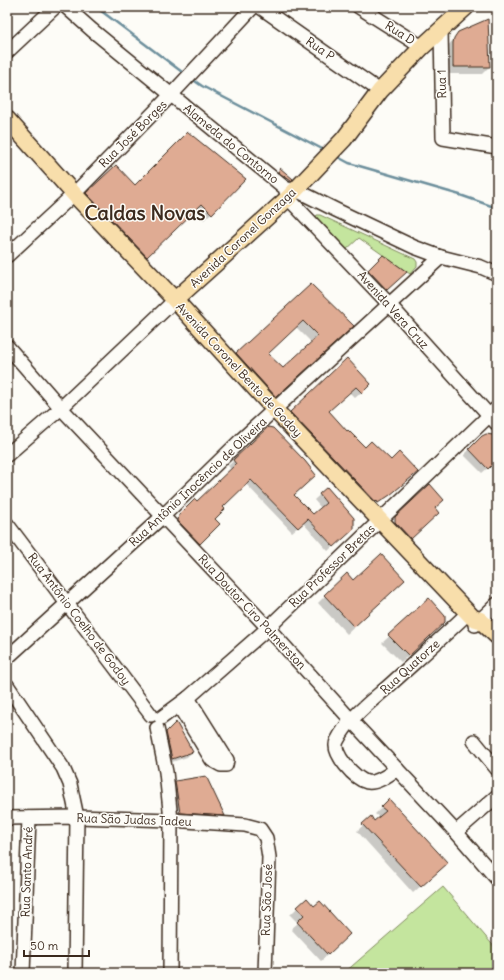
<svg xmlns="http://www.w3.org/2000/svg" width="504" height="980" font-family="Delius,sans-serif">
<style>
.green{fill:#c4e59e;stroke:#80885e}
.shadow{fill:#0003;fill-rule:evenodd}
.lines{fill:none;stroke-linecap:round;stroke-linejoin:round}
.stream{stroke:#6d8f9c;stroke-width:2.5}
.building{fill:#dfab93;stroke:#3b2a1e;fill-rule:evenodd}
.minor-casing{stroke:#3b2a1e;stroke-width:16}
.major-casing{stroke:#3b2a1e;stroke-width:19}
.minor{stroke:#fdfcf7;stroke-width:13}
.major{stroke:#f8deab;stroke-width:16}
.labels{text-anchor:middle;stroke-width:3;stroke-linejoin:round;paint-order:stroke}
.street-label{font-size:12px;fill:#3b2a1e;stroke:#fdfcf7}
.town-label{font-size:20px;font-weight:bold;fill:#3b2a1e;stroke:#fdfcf7}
</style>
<rect width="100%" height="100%" fill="#fdfcf7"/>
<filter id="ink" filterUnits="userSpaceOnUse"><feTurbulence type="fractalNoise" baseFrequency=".025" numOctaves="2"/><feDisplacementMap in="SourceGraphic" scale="8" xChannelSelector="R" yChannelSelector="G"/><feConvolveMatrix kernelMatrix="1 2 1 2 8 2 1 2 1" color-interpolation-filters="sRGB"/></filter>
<g filter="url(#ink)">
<!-- green -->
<g class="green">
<polygon points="317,215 320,215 415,259 417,262 417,266 410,274 359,238 345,251 315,218"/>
<polygon points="443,887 497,950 497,969 493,973 344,973"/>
</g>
<!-- shadow -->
<g class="shadow">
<polygon points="459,33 489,67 482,74 446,74 447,47"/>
<polygon points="281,169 292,179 287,184 275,175"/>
<polygon points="245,180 204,220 194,210 139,263 80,201 87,194"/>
<polygon points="383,256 399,279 379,297 362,278"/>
<path d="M311 285 346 332 269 403 231 360ZM296 327 312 343 283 370 267 354Z"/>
<polygon points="347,360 364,390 355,398 349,392 328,411 347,433 365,449 411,478 372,508 285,418"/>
<polygon points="268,428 293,495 313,516 321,508 314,500 327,488 347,533 328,551 303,523 292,532 246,484 222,507 213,519 218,524 194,548 174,521 195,501 197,503 231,469 228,466"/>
<polygon points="483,436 497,442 497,460 482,473 464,455"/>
<polygon points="433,509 438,513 408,540 395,526 396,518"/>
<polygon points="353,581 396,587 347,634 318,603 325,596"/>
<polygon points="429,600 437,628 401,662 382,643"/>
<polygon points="175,723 192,752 187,757 166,764 161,738"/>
<polygon points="176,782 224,815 217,822 173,819 168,790"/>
<polygon points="389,801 440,869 413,893 357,831 371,818 374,822 380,818 375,814"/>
<polygon points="306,899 314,907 349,934 321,961 291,929 298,923 290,915"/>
</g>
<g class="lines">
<!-- stream -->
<g class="stream">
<polyline points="96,7 186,75"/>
<polyline points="192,79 202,86 326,151"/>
<polyline points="336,156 349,163 460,195 497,208"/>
</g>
</g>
<!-- building -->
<g class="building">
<polygon points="488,19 490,67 453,67 453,43 454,38 458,32"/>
<polygon points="188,132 246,179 212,214 202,204 147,257 86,193 116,165 135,185"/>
<polygon points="280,168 293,179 291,181 278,172"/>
<polygon points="383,255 407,272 387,290 368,270"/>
<path d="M311 284 354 326 276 397 236 353ZM303 321 318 336 283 368 268 354Z"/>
<polygon points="347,358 371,384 362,393 356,387 329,411 347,431 348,430 365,447 371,441 391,460 399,452 418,472 390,495 378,503 377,501 376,502 290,412"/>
<polygon points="268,427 273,428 305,461 316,475 294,495 313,514 326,503 319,494 327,487 354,518 354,529 334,547 308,519 298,528 251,480 223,507 225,509 215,519 220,524 200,544 178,521 179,515 195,499 197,501 236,464 233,460"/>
<polygon points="486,434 493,435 497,440 497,458 494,461 495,462 488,469 469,449 482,436"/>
<polygon points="430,484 444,500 435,508 439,513 411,539 395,522 395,517"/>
<polygon points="381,554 405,580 354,627 324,595 347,573 353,580"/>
<polygon points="429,598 445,616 445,622 409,656 388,635"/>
<polygon points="176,722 193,752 172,759 166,732"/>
<polygon points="206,776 225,816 180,813 175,781"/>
<polygon points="389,799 448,863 421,887 362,824 371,816 374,821 386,811 381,807"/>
<polygon points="307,898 314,906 320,901 350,934 328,955 297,922 304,915 297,907"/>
</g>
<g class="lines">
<defs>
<g id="minor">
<polyline points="66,7 92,30 285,188 288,198 389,304 497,424"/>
<polyline points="260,7 380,91"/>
<polyline points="359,7 422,47"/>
<polyline points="441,29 443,138 497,147"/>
<polyline points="7,52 55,7"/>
<polyline points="287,189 296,190 336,210 414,247 441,257 481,267 497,274"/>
<polyline points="7,256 74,194 171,95 253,7"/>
<polyline points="7,346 61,408 268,628 351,720 456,832 497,879"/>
<polyline points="7,455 61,408 175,300"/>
<polyline points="7,524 151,715"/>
<polyline points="475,625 497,604"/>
<polyline points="7,658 163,516 242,439 441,257"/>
<polyline points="7,685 63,768 70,784 77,817 75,973"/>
<polyline points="179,706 212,760 221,765 226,765 227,760 188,698"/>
<polyline points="161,718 188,698 268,628 497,408"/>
<polyline points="157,728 166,772 171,820 170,973"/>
<polyline points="474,741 497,769"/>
<path d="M397 769C389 774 377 784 367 782 355 779 331 753 337 741 349 717 372 701 392 683 417 660 443 637 468 613"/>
<polyline points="7,818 77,817 171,820 245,825 260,829 266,838 269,857 265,973"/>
<polyline points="456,832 497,796"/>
<polyline points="23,973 29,818"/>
</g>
<g id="major">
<polyline points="7,119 74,194 175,300 275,410 473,618 480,620 497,636"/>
<polyline points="175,300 288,198 344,139 380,91 422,47 466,7"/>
</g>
</defs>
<!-- minor casing -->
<use href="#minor" class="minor-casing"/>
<!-- major casing -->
<use href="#major" class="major-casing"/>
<!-- minor -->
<use href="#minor" class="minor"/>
<!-- major -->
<use href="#major" class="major"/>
</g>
</g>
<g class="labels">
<!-- street labels -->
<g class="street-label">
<text transform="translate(400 33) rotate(32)" y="4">Rua D</text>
<text transform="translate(320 49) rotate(35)" y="4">Rua P</text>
<text transform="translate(442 84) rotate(-91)" y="4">Rua 1</text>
<text transform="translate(133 134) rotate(-45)" y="4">Rua José Borges</text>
<text transform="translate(231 144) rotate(39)" y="4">Alameda do Contorno</text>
<text transform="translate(243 238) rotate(-43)" y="4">Avenida Coronel Gonzaga</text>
<text transform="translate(393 310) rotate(48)" y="4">Avenida Vera Cruz</text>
<text transform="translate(239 370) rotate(47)" y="4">Avenida Coronel Bento de Godoy</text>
<text transform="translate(198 482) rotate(-43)" y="4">Rua Antônio Inocêncio de Oliveira</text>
<text transform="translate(332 566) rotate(-44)" y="4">Rua Professor Bretas</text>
<text transform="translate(252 612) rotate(47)" y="4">Rua Doutor Ciro Palmerston</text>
<text transform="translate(79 619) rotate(53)" y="4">Rua Antônio Coelho de Godoy</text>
<text transform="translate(410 667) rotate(-42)" y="4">Rua Quatorze</text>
<text transform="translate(134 820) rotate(2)" y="4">Rua São Judas Tadeu</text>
<text transform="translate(27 872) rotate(-88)" y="4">Rua Santo André</text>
<text transform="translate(267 900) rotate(-88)" y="4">Rua São José</text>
</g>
<!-- town labels -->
<g class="town-label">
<text x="145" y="220">Caldas Novas</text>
</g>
</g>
<!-- margin -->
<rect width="504" height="980" fill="none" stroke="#fdfcf7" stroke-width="24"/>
<rect x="12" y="12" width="480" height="956" fill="none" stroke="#3b2a1e" stroke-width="1.5" filter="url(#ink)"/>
<!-- scale -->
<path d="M24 950v6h65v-6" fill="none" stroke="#3b2a1e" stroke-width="2"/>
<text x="30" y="950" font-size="12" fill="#3b2a1e" stroke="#fdfcf7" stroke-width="3" paint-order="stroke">50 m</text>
</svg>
